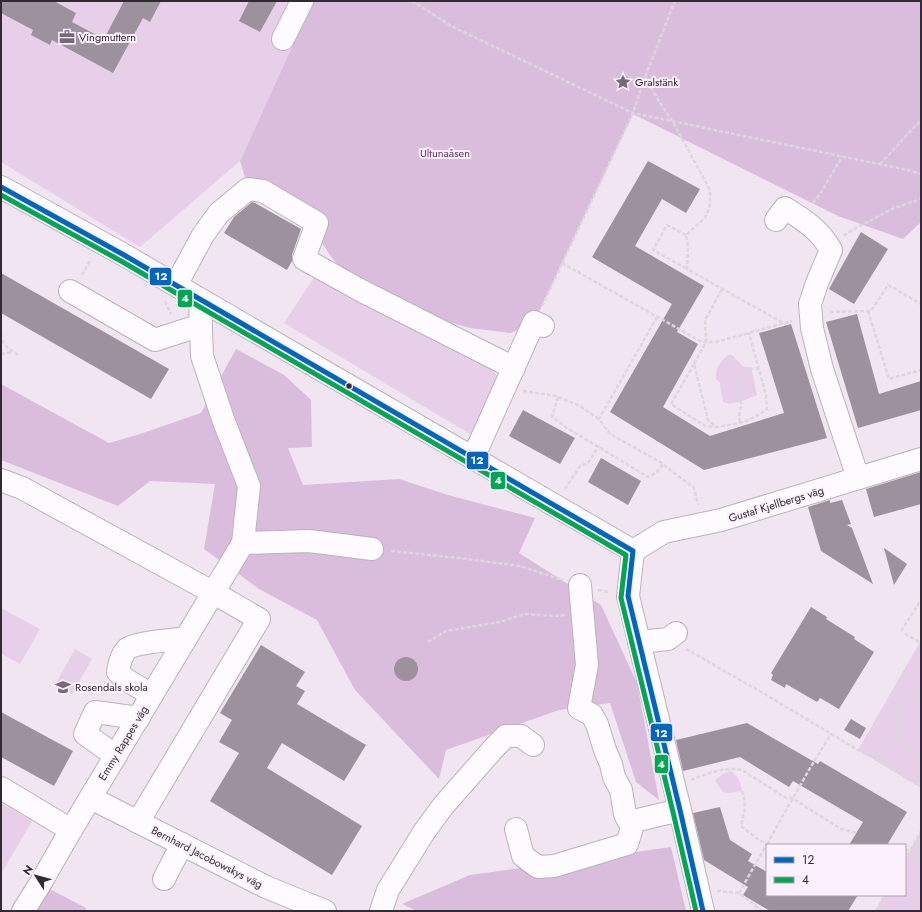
<svg xmlns="http://www.w3.org/2000/svg" width="922" height="912" font-family="Jost,sans-serif">
<style>
.green{fill:#e7cfe9}
.forest{fill:#dabddd}
.building{fill:#9d919e}
.lines{fill:none;stroke-linecap:round;stroke-linejoin:round}
.minor-casing{stroke:#bbb2bc;stroke-width:24}
.path{stroke:#dbd7db;stroke-width:2.5;stroke-dasharray:4 2;stroke-linecap:butt}
.minor{stroke:#fdfbfd;stroke-width:22}
.bus-1-casing{stroke:#fcf0fd;stroke-width:8}
.bus-2-casing{stroke:#fcf0fd;stroke-width:8}
.bus-1{stroke:#0065bd;stroke-width:5}
.bus-2{stroke:#00a651;stroke-width:5}
.bus-dot{fill:#312a32;stroke:#fcf0fd;stroke-width:1.5}
.labels{text-anchor:middle;stroke-width:4;stroke-linejoin:round;paint-order:stroke}
.poi-label{font-size:11px;fill:#312a32;stroke:#fcf0fd;text-anchor:start}
.park-label{font-size:11px;fill:#65306c;stroke:#fcf0fd}
.street-label{font-size:11px;fill:#312a32;stroke:#fcf0fd}
.line-badge{stroke:#fcf0fd;stroke-width:1.5}
.badge-label{font-size:11px;text-anchor:middle;font-weight:bold;fill:#fff}
</style>
<rect width="100%" height="100%" fill="#f0e5f1"/>
<!-- green -->
<g class="green">
<polygon points="1,1 313,1 240,161 140,247 1,162"/>
<polygon points="317,273 485,360 505,387 470,434 284,323"/>
<path d="M728 355H732L744 367H751L757 395C747 399 734 406 723 402L720 383 716 379C715 368 720 362 728 355Z"/>
<polygon points="1,608 40,629 20,664 1,654"/>
<polygon points="920,642 921,643 921,788 858,750"/>
<polygon points="75,649 92,659 72,694 55,685"/>
<path d="M731 771C738 777 741 782 742 791L729 793 723 792 715 780 724 773Z"/>
<polygon points="1,803 32,821 1,874"/>
<polygon points="921,831 921,911 876,911 885,895 905,895 905,860"/>
</g>
<!-- forest -->
<g class="forest">
<polygon points="313,1 921,1 921,222 903,239 838,216 633,114 534,322 511,333 470,328 416,313 344,273 330,255 303,214 245,177 240,161"/>
<polygon points="236,349 284,375 311,400 312,447 288,448 303,485 399,479 448,495 535,518 519,553 601,605 637,683 659,800 636,782 610,703 559,710 446,750 439,779 355,690 317,620 259,589 204,549 215,484 150,481 118,506 1,460 1,384 109,443 137,435 201,413"/>
<polygon points="671,847 686,911 417,911 402,904 470,875"/>
<polygon points="40,884 86,908 85,911 23,911"/>
</g>
<!-- building -->
<g class="building">
<polygon points="1,1 54,1 76,13 72,22 104,39 124,1 161,1 150,22 143,18 113,73 52,40 50,45 31,35 33,30 1,13"/>
<polygon points="249,1 277,1 260,32 239,21"/>
<polygon points="648,161 700,189 686,213 662,199 635,246 704,286 677,332 698,344 663,407 710,436 784,413 759,333 791,324 827,438 704,470 610,412 672,304 592,257"/>
<polygon points="252,202 255,203 301,229 292,255 292,261 287,270 224,233 234,217"/>
<polygon points="861,232 888,249 854,304 829,289"/>
<polygon points="1,273 169,369 151,399 1,313"/>
<polygon points="857,314 879,394 921,381 921,410 858,428 826,322"/>
<polygon points="523,410 575,438 560,464 509,436"/>
<polygon points="601,458 641,481 628,505 588,482"/>
<polygon points="921,472 921,504 874,517 866,489"/>
<polygon points="830,500 830,503 842,500 851,524 847,525 852,528 873,584 821,551 808,507"/>
<polygon points="884,548 907,564 894,585"/>
<polygon points="811,607 827,617 826,619 855,637 854,639 874,652 839,709 820,698 817,702 786,684 785,688 771,680 773,675 771,673"/>
<polygon points="261,645 305,672 296,686 305,691 297,704 366,745 344,781 282,743 267,768 362,826 332,875 210,801 239,753 219,742 232,720 220,713"/>
<circle cx="406" cy="669" r="12"/>
<polygon points="1,712 73,751 54,786 1,757"/>
<polygon points="851,719 866,728 860,739 844,730"/>
<polygon points="747,723 818,764 820,761 907,812 887,845 849,845 863,822 793,781 789,787 740,757 683,771 676,740"/>
<polygon points="720,807 730,840 752,854 748,861 767,872 767,895 858,895 848,911 770,911 743,895 748,887 704,860 693,813"/>
</g>
<g class="lines">
<defs>
<g id="minor">
<polyline points="283,39 302,1"/>
<polyline points="1,187 124,255 633,551 628,596 680,810 703,911"/>
<path d="M776 220 785 208C804 220 820 230 831 250L817 283 810 304 812 328 822 369 858 478"/>
<polyline points="176,285 203,235 219,213 248,189 263,191 317,223 304,259 360,290 514,368"/>
<polyline points="70,291 155,340 201,325"/>
<polyline points="473,458 534,322 543,326"/>
<polyline points="1,480 22,488 214,593 259,619 138,822"/>
<polyline points="243,543 309,541 372,549"/>
<polyline points="633,551 664,532 721,520 921,459"/>
<polyline points="580,585 587,665 579,708 592,715 597,724 605,750 611,764 614,777 621,790 625,814 628,820 634,821"/>
<polyline points="639,642 668,639 676,633"/>
<path d="M152 695 125 679 118 672C119 665 121 655 127 649 136 642 174 640 186 638"/>
<polyline points="116,756 85,734 95,712 139,718"/>
<polyline points="1,788 71,830"/>
<polyline points="91,798 266,887 325,911"/>
<polyline points="516,829 523,856 538,867 554,866 627,844 634,821 680,810"/>
<polyline points="164,879 182,844"/>
<polyline points="23,911 40,884 71,830 243,543 249,486 223,419 202,356 200,300"/>
<polyline points="381,911 388,890 424,832 443,806 494,748 506,736 521,736 533,745"/>
</g>
</defs>
<!-- minor casing -->
<use href="#minor" class="minor-casing"/>
<!-- path -->
<g class="path">
<polyline points="412,1 453,27 633,113 908,170 921,174"/>
<polyline points="645,77 660,103 673,122 710,190 710,205 705,218 686,235 688,246 687,269 783,323"/>
<polyline points="880,164 921,120"/>
<polyline points="813,203 820,194 842,157"/>
<polyline points="686,235 667,225 653,250 687,269"/>
<polyline points="844,236 847,233 892,209 921,199"/>
<polyline points="562,263 702,342 716,342 792,321"/>
<polyline points="82,275 91,259"/>
<path d="M722 289 705 320 706 342 694 364 708 420 716 427C734 425 753 421 767 409L766 395 749 333"/>
<polyline points="165,301 171,314"/>
<polyline points="542,306 633,113 645,77 675,1"/>
<polyline points="868,311 889,379 921,370"/>
<polyline points="830,312 871,311 888,285 921,304"/>
<polyline points="657,317 599,419 610,434 660,462 694,488 698,505"/>
<path d="M1 334C2 345 10 350 19 355"/>
<polyline points="1,354 13,352"/>
<polyline points="694,364 671,404 705,426 715,427"/>
<polyline points="523,391 556,396 580,406 599,419"/>
<polyline points="558,397 552,417 567,428 648,477 656,473 663,464"/>
<path d="M740 422C738 414 741 411 741 404 740 395 732 377 743 371 747 369 754 369 758 368"/>
<polyline points="565,489 580,466 588,463 599,446"/>
<polyline points="391,551 459,558 520,566 563,580"/>
<polyline points="598,590 609,592"/>
<polyline points="901,631 921,600"/>
<polyline points="905,634 921,643"/>
<polyline points="428,642 446,631 500,622 525,614 555,616 565,615"/>
<polyline points="686,649 763,693 858,750 873,757 921,787"/>
<path d="M921 690C902 696 890 724 900 741 905 749 913 756 921 760"/>
<polyline points="873,757 900,740"/>
<path d="M691 780C706 774 726 766 742 770L786 798H792L841 829 857 833"/>
<polyline points="767,844 810,768 831,734"/>
<polyline points="905,851 912,848"/>
<polyline points="905,860 921,831"/>
<polyline points="717,891 739,893 762,911"/>
<path d="M739 893 767 844 759 840 741 826C744 813 747 803 742 791"/>
<polyline points="876,911 885,895"/>
</g>
<!-- minor -->
<use href="#minor" class="minor"/>
<defs>
<polyline id="bus-1" points="1,187 124,255 633,551 628,596 680,810 703,911"/>
<polyline id="bus-2" points="1,195 121,261 626,555 621,598 673,812 696,911"/>
</defs>
<!-- bus-1 casing -->
<use href="#bus-1" class="bus-1-casing"/>
<!-- bus-2 casing -->
<use href="#bus-2" class="bus-2-casing"/>
<!-- bus-1 -->
<use href="#bus-1" class="bus-1"/>
<!-- bus-2 -->
<use href="#bus-2" class="bus-2"/>
</g>
<!-- icons -->
<defs>
<symbol id="office-bare" viewBox="-9 -9 18 18"><path d="M-6-3h4V-5.5h4V-3h4V5H-6ZM-1-4.5V-3h2v-1.5ZM-6 0V1H6V0Z" fill="#746b75" stroke="#fcf0fd" stroke-width="2.5" paint-order="stroke"/></symbol>
<symbol id="sight-bare" viewBox="-9 -9 18 18"><path d="M0-6L1.8-2.2L6-1.7L2.9 1.2L3.7 5.4L0 3.3L-3.7 5.4L-2.9 1.2L-6-1.7L-1.8-2.2Z" fill="#746b75" stroke="#fcf0fd" stroke-width="2.5" paint-order="stroke"/></symbol>
<symbol id="school-bare" viewBox="-9 -9 18 18"><path d="M0-5L7-2L0 1L-7-2ZM-4 1L0 2.5L4 1V4Q0 6-4 4Z" fill="#746b75" stroke="#fcf0fd" stroke-width="2.5" paint-order="stroke"/></symbol>
</defs>
<g fill-rule="evenodd">
<use href="#office-bare" x="56" y="26" width="22" height="22"/>
<use href="#sight-bare" x="612" y="71" width="22" height="22"/>
<use href="#school-bare" x="52" y="676" width="22" height="22"/>
</g>
<!-- markers -->
<circle class="bus-dot" cx="349" cy="386" r="3.5"/>
<g class="labels">
<!-- poi labels -->
<g class="poi-label">
<text x="79" y="41">Vingmuttern</text>
<text x="635" y="86">Gralstänk</text>
<text x="75" y="691">Rosendals skola</text>
</g>
<!-- park labels -->
<g class="park-label">
<text x="445" y="157">Ultunaåsen</text>
</g>
<!-- street labels -->
<g class="street-label">
<text transform="translate(776 504) rotate(-17)" y="4">Gustaf Kjellbergs väg</text>
<text transform="translate(123 743) rotate(-59)" y="4">Emmy Rappes väg</text>
<text transform="translate(207 857) rotate(27)" y="4">Bernhard Jacobowskys väg</text>
</g>
</g>
<g class="line-badge">
<rect x="149" y="267" width="23" height="19" rx="4" fill="#0065bd"/>
<rect x="177" y="289" width="16" height="19" rx="4" fill="#00a651"/>
<rect x="466" y="451" width="23" height="19" rx="4" fill="#0065bd"/>
<rect x="490" y="471" width="16" height="19" rx="4" fill="#00a651"/>
<rect x="650" y="723" width="23" height="19" rx="4" fill="#0065bd"/>
<rect x="654" y="754" width="15" height="20" rx="4" fill="#00a651"/>
</g>
<g class="badge-label">
<text x="161" y="280">12</text>
<text x="185" y="302">4</text>
<text x="477" y="464">12</text>
<text x="498" y="484">4</text>
<text x="661" y="737">12</text>
<text x="661" y="768">4</text>
</g>
<!-- border -->
<rect width="922" height="912" fill="none" stroke="#312a32" stroke-width="4"/>
<!-- legend -->
<rect x="766" y="844" width="140" height="52" fill="#fcf0fd" stroke="#aba1ac"/>
<rect x="774" y="857" width="20" height="6" fill="#0065bd" stroke="#aba1ac"/>
<text x="802" y="864" font-size="12" fill="#312a32">12</text>
<rect x="774" y="877" width="20" height="6" fill="#00a651" stroke="#aba1ac"/>
<text x="802" y="884" font-size="12" fill="#312a32">4</text>
<!-- north arrow -->
<g transform="translate(36 876) rotate(306)" stroke="#fcf0fd" stroke-width="3" paint-order="stroke">
<path d="M0-3L7 15L0 10L-7 15Z" fill="#312a32"/>
<text y="-6" font-size="11" font-weight="bold" text-anchor="middle" fill="#312a32">N</text>
</g>
</svg>
